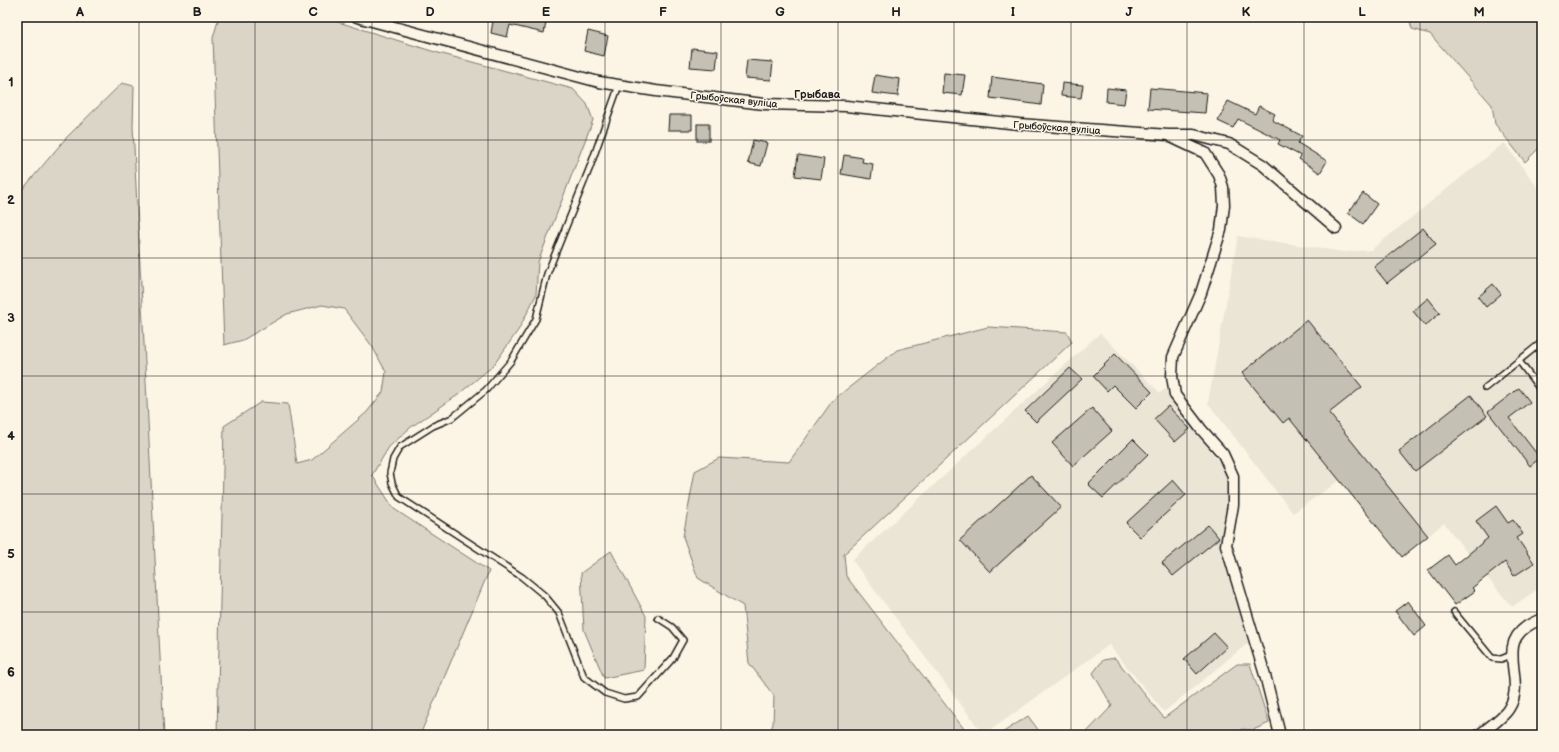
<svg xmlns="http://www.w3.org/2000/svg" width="1559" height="752" font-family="'Balsamiq Sans',sans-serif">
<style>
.built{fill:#ebe5d6}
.green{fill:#dbd5c8;stroke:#7c7872}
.building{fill:#c4c0b3;stroke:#1c1c1c}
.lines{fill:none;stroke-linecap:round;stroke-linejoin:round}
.service-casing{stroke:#1c1c1c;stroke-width:8}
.minor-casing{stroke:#1c1c1c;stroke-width:13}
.service{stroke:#fcf5e5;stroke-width:5}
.minor{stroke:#fcf5e5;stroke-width:10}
.grid{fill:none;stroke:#1c1c1c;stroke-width:1;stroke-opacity:0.55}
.labels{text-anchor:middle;stroke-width:3;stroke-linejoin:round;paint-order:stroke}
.street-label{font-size:10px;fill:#1c1c1c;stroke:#fcf5e5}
.neighbourhood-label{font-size:11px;font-weight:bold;fill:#1c1c1c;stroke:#fcf5e5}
.neatline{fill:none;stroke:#1c1c1c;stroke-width:1.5}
.grid-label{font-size:13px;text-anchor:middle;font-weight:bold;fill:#1c1c1c}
</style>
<rect width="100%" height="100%" fill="#fcf5e5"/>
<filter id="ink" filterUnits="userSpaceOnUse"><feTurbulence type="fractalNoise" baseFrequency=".025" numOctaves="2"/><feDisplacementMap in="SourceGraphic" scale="8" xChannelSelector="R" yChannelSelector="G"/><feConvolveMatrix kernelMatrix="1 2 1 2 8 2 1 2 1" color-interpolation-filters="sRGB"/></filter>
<g filter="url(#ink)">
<!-- built -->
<g class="built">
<polygon points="1504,143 1542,193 1542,586 1512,607 1468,554 1444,523 1402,557 1340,480 1293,513 1208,403 1238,236 1344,252 1371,250"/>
<polygon points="1100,333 1160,393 1165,389 1227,473 1228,494 1221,545 1248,643 1164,712 1109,645 984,735 852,560"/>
</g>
<!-- green -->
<g class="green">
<polygon points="219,17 322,17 435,52 573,89 587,104 593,120 538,262 536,295 519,329 493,366 455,397 411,427 389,447 372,475 394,509 489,571 420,735 217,735 224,426 261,402 288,404 297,464 312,460 367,412 383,392 386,372 372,346 344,309 322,305 287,314 243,340 224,345 213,38"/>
<polygon points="1409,17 1542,17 1542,145 1525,162 1495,124 1492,105 1430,34 1412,29"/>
<polygon points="122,83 134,86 133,127 164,735 17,735 17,196 66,138"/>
<polygon points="988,327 1067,332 1072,342 844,554 846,576 968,734 972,735 769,735 773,724 774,696 749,663 743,606 698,578 683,537 695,471 719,458 789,462 833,400 897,350"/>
<polygon points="611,551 646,616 644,670 604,678 584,630 581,573"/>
<polygon points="1115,658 1164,718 1237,664 1250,664 1269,723 1253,730 1242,729 1236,735 1084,735 1112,706 1093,673 1103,660"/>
<polygon points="1028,716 1042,735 999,735"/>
</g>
<!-- building -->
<g class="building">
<polygon points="491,17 547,17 544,33 510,25 507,37 491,33 493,21 491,21"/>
<polygon points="588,31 608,36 604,56 584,51"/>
<polygon points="692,48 718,51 716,69 690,67"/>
<polygon points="747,60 773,62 771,80 745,78"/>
<polygon points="944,73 965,75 962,95 942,93"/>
<polygon points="875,75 900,79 898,96 872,93"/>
<polygon points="992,77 1043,84 1041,105 990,98"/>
<polygon points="1062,83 1083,85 1081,98 1061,96"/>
<polygon points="1107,88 1126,90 1124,104 1106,102"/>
<polygon points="1150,88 1207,93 1205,113 1148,109"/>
<polygon points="1228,101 1255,114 1259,106 1275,114 1272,120 1302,136 1298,143 1327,161 1320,173 1299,159 1301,156 1278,144 1280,140 1238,119 1233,128 1218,121"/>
<polygon points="669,115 692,115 692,130 668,130"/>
<rect x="697" y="124" width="12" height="17"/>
<polygon points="753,140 767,143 761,166 748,163"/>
<polygon points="798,155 824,159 821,179 795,176"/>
<polygon points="844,155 863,158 862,162 873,164 871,179 841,174"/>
<polygon points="1363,193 1377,204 1363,224 1348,213"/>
<polygon points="1423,228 1436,244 1387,283 1374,267"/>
<polygon points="1493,284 1501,294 1486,307 1478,297"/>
<polygon points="1428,298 1440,313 1425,326 1413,311"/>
<polygon points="1307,320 1362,387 1329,413 1428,536 1402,557 1289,418 1283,423 1242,373"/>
<polygon points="1115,354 1152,392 1136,408 1113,385 1107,391 1093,376"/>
<polygon points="1070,368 1082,379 1036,422 1025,411"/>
<polygon points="1519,388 1530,402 1509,418 1540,458 1530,466 1488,412"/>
<polygon points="1471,395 1487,416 1415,471 1399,451"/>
<polygon points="1168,406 1190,429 1175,442 1154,419"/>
<polygon points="1092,408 1112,431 1073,466 1052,443"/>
<polygon points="1133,439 1148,454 1103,498 1088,484"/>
<polygon points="1031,475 1061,507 990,572 960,540"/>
<polygon points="1173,480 1186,495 1140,537 1126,523"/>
<polygon points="1496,506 1508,523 1513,520 1523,534 1517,538 1534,563 1514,576 1505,562 1472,588 1475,591 1455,605 1428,570 1448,555 1455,565 1488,538 1476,521"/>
<polygon points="1208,525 1219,538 1173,576 1162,563"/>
<polygon points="1408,601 1426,626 1414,636 1395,611"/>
<polygon points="1214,633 1227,647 1197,674 1184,659"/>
</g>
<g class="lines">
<defs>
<g id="service">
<polyline points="619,85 590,167 547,274 536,319 511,361 486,390 452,418 433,426 400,447 393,459 390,473 392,483 399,497 522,577 545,596 559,613 584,677 605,693 624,699 638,697 673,658 683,640 672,627 658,618"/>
<polyline points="1519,361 1542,392"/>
<polyline points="1485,388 1542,342"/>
<polyline points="1454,612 1492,658 1501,659 1511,655"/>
</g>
<g id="minor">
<polyline points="357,17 599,82 656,91 764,104 846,106 1019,124 1168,135 1194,135 1229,144 1263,165 1336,228"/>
<polyline points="1171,137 1205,153 1219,175 1223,187 1224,205 1221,230 1201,293 1173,357 1172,376 1175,395 1201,429 1223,454 1233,476 1233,505 1226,545 1265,675 1280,735"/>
<path d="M1479 735C1487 729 1505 716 1509 708 1529 677 1487 639 1542 619"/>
</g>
</defs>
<!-- service casing -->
<use href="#service" class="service-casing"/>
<!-- minor casing -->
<use href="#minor" class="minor-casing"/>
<!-- service -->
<use href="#service" class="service"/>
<!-- minor -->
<use href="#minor" class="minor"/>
</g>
</g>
<!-- grid -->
<path class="grid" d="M139 17V735M255 17V735M372 17V735M488 17V735M605 17V735M721 17V735M838 17V735M954 17V735M1071 17V735M1187 17V735M1304 17V735M1420 17V735M17 140H1542M17 258H1542M17 376H1542M17 494H1542M17 612H1542"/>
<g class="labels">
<!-- street labels -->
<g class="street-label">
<text transform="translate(734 99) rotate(6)" y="4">Грыбоўская вуліца</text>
<text transform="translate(1057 127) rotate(4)" y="4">Грыбоўская вуліца</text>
</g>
<!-- neighbourhood labels -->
<g class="neighbourhood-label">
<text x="817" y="98">Грыбава</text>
</g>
</g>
<!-- margin -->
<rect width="1559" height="752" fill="none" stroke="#fcf5e5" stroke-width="44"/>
<rect x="22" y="22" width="1515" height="708" class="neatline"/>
<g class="grid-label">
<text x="80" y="16">A</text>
<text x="197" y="16">B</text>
<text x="313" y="16">C</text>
<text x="430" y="16">D</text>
<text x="546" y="16">E</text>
<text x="663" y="16">F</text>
<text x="780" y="16">G</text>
<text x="896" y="16">H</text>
<text x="1013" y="16">I</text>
<text x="1129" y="16">J</text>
<text x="1246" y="16">K</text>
<text x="1362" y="16">L</text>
<text x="1479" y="16">M</text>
<text x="11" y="86">1</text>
<text x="11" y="204">2</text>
<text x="11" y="322">3</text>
<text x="11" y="440">4</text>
<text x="11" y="558">5</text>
<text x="11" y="676">6</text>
</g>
</svg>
